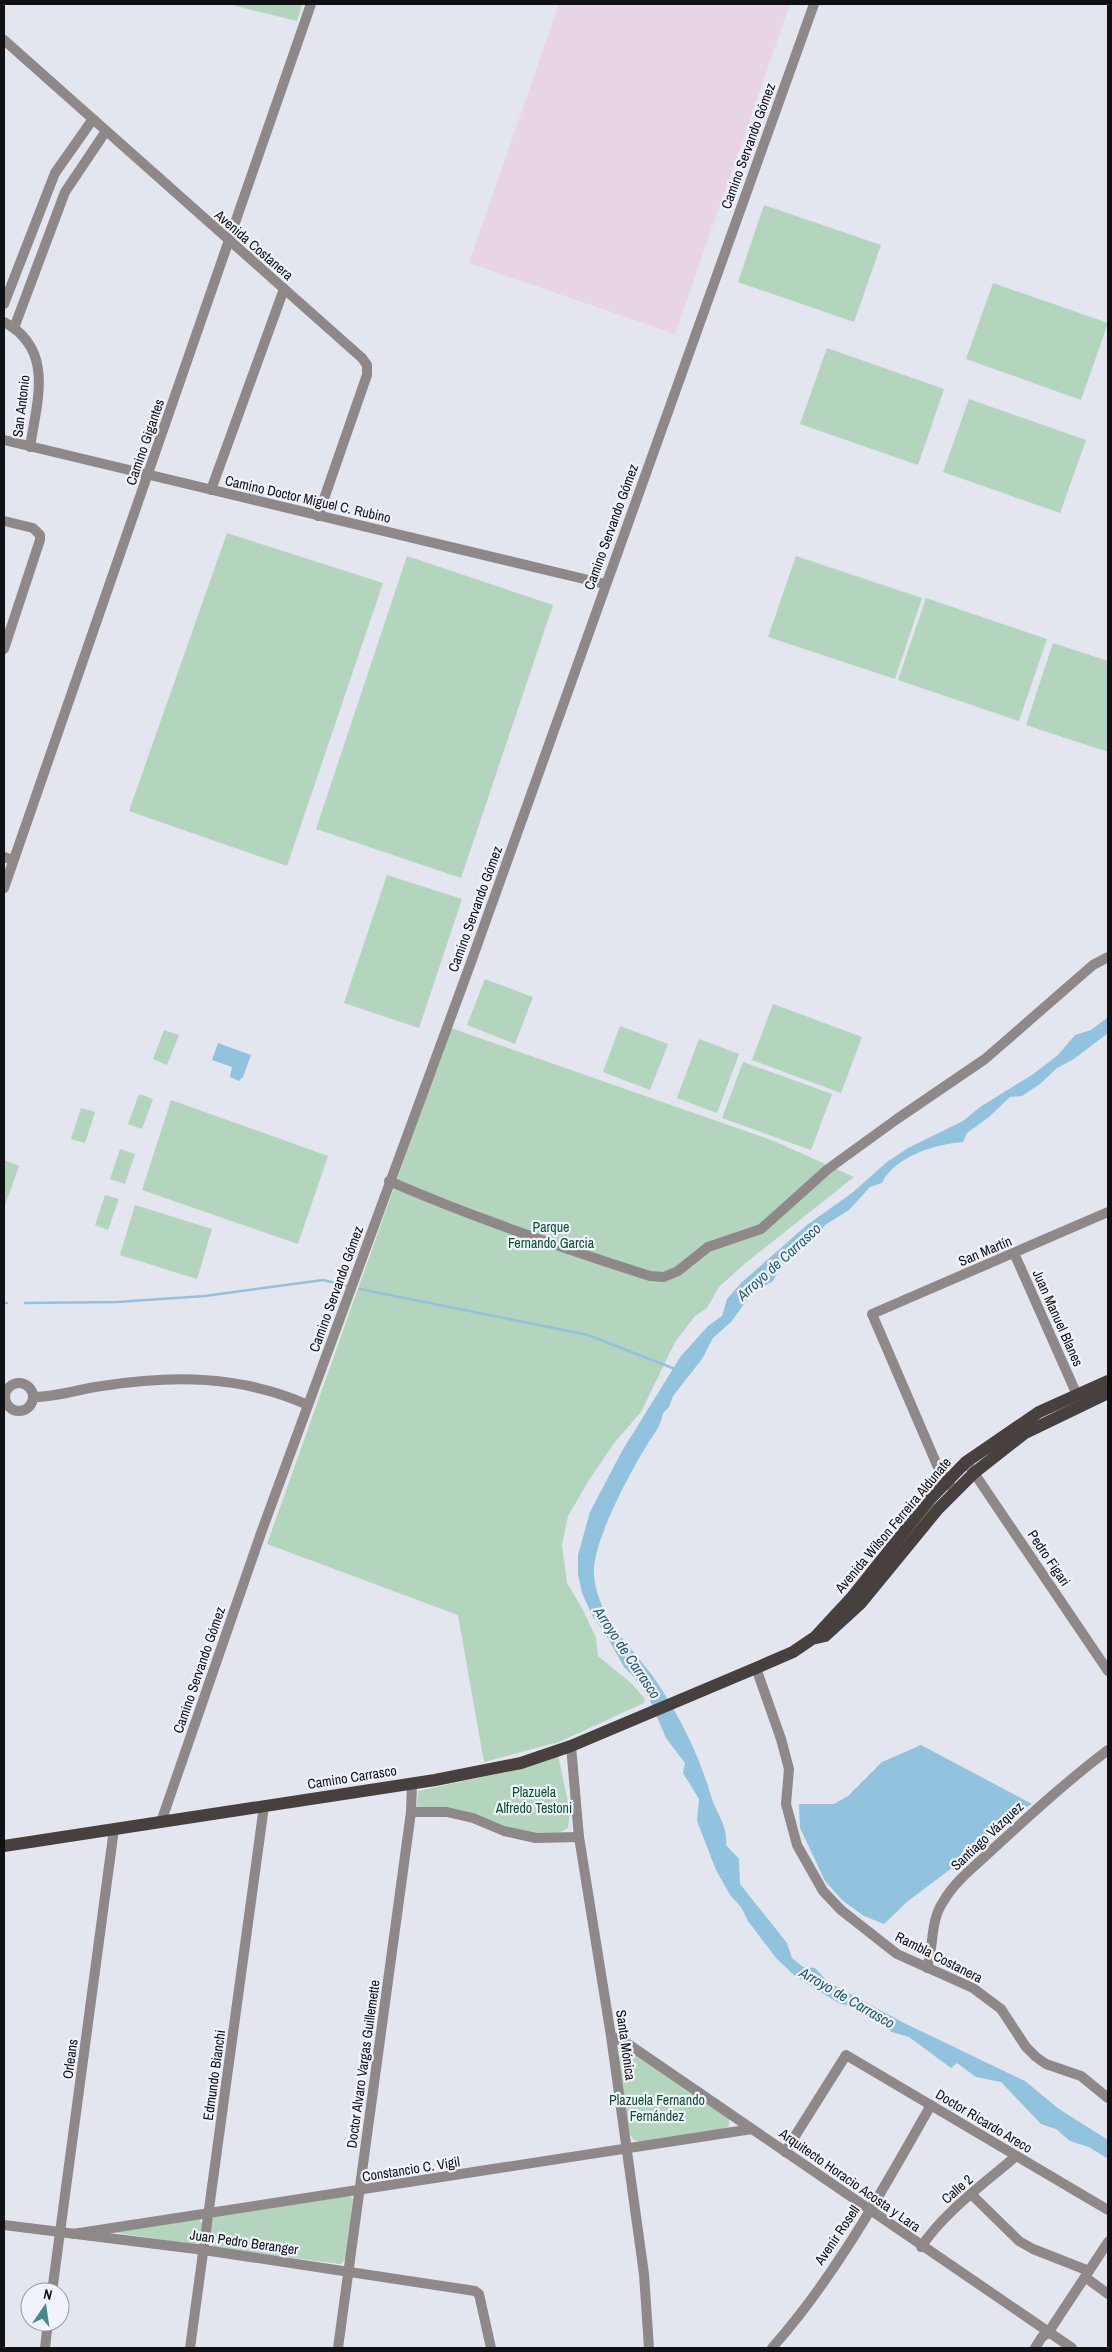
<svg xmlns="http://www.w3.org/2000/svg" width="1112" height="2352" font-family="'Archivo Narrow',sans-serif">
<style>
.industrial{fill:#e7d5e6}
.green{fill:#b3d4bd}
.water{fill:#92c3de}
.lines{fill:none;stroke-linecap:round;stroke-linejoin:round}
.stream{stroke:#92c3de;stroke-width:2.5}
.minor{stroke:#8e8988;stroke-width:10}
.major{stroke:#47403e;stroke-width:12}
.labels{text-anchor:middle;stroke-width:4.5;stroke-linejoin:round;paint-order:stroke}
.street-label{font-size:14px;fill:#101114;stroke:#f0f3fc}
.park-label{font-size:14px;fill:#08532d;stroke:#f0f3fc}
.water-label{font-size:15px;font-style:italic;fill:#1f5b76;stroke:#f0f3fc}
</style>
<rect width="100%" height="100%" fill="#e3e5ef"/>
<!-- industrial -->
<polygon class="industrial" points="559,4 790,4 675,334 469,263"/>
<!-- green -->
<g class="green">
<polygon points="228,4 302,4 297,21"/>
<polygon points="764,205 881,245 854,322 738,282"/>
<polygon points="993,283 1108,323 1081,400 966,359"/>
<polygon points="827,348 944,389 918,465 800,424"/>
<polygon points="969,399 1086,440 1060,513 943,472"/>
<polygon points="227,533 383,583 287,866 129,811"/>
<polygon points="407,556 553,605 461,878 316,829"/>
<polygon points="796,556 922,598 895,679 768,637"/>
<polygon points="926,598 1047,639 1019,721 898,680"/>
<polygon points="1053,643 1108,661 1108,752 1026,725"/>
<polygon points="387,875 462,899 419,1028 344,1003"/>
<polygon points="485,979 533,997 515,1044 467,1025"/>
<polygon points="773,1004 862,1037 841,1093 752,1060"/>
<polygon points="620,1026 668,1044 650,1090 603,1072"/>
<polygon points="451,1028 774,1141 854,1177 743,1265 719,1287 707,1308 695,1316 675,1342 641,1412 615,1442 589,1480 568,1516 562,1545 567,1583 582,1608 596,1638 598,1656 631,1683 645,1699 644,1703 559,1742 484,1762 458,1615 267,1544"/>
<polygon points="164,1030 179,1035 167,1065 153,1059"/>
<polygon points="699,1039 739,1054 717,1113 677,1098"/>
<polygon points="743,1062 832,1094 811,1150 722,1118"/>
<polygon points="139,1094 153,1099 142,1129 128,1124"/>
<polygon points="171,1100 328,1156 298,1244 142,1190"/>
<polygon points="81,1108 95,1112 85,1143 71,1139"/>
<polygon points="120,1149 135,1154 125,1184 110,1179"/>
<polygon points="4,1160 19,1166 4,1208"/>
<polygon points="105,1195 119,1199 108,1230 95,1225"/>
<polygon points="135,1205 212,1229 197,1279 120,1255"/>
<path d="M558 1755 570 1811 568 1828C539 1848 489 1816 460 1810 446 1806 431 1807 417 1807L418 1791 525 1768Z"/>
<polygon points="632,2052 729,2118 729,2126 726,2129 639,2142 634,2140 629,2133 619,2058 625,2053"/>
<polygon points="350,2196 353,2199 346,2258 341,2264 214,2248 209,2242 213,2217"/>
<polygon points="198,2218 202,2224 198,2245 111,2232"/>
</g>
<!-- water -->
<g class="water">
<path d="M1108 1017V1033L1074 1059 1057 1068 1040 1084 1022 1096 1010 1097 989 1117 967 1133 963 1142C936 1144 895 1156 882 1183L870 1187 849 1210 825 1225 818 1234 804 1242 782 1265 773 1281 751 1294 732 1321 713 1338 702 1359 673 1396 669 1407 663 1413C661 1428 651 1437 644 1450 628 1476 591 1546 594 1575 598 1623 639 1652 662 1690 683 1723 700 1758 711 1796 716 1813 728 1825 726 1845L739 1859 740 1884 787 1943 792 1958 803 1967 815 1968 828 1982 902 2022 1025 2081 1059 2109 1108 2140V2159L1089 2147 1070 2141 1056 2129 1041 2124 1001 2082 976 2077 957 2063 951 2068 909 2037 892 2032 856 2007 841 2004 827 1996 795 1976 776 1958 748 1921 741 1907 730 1895 716 1870 697 1821 699 1799 683 1773 685 1763 666 1738 649 1698 634 1677 624 1667 605 1633 593 1617 582 1593 578 1574V1555L590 1512 622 1451 681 1356 708 1326 722 1316 727 1299 741 1283 807 1225 852 1193 887 1162 908 1148 963 1121 980 1107 1032 1075 1058 1055 1075 1035 1091 1030Z"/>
<polygon points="218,1043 251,1055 243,1077 239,1081 230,1077 232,1067 212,1060"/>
<polygon points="921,1745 1032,1804 1011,1815 990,1832 972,1853 908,1901 884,1924 864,1916 843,1901 825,1881 800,1828 799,1804 834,1804 848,1796 882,1762"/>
</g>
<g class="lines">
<!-- stream -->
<g class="stream">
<polyline points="360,1289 588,1335 675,1369"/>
<polyline points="4,1303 7,1303"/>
<polyline points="25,1303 117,1302 205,1296 323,1280 347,1286"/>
</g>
<!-- minor -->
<g class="minor">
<polyline points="4,40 362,358 367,365 367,375 318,516"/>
<polyline points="4,304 55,173 93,119"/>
<path d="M4 322C55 349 37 401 30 447"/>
<polyline points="14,328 65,192 106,131"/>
<polyline points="4,440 605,584"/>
<polyline points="211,490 284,289"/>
<polyline points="4,521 33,528 40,535 40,540 4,649"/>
<polyline points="4,857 13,860"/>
<polyline points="4,888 311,4"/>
<path d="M389 1181C474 1218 562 1248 650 1276L664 1277 678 1271 708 1247 761 1229 828 1169 897 1119 985 1059 1093 965 1108 957"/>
<polyline points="1014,1253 1077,1395"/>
<circle cx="19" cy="1397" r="14"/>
<path d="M34 1397C57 1397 79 1389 102 1386 173 1375 241 1375 308 1405"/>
<polyline points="970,1467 1108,1671"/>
<polyline points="954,1491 937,1465 872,1314 1108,1212"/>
<polyline points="756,1668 781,1739 789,1769 786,1804 797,1845 823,1891 841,1910 897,1954 973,1988 1001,2009 1026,2047 1036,2057 1046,2064 1081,2076 1108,2098"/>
<polyline points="571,1746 579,1837 611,2036 644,2274 649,2348"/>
<polyline points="411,1812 447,1812 473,1818 504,1831 536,1838 579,1837"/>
<polyline points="161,1822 261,1533 470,965 814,4"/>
<path d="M927 1968C934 1946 930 1921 943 1902 955 1881 975 1866 993 1849 1030 1815 1067 1781 1108 1750"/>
<polyline points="611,2036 628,2044 1072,2348"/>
<polyline points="785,2152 846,2055 1108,2210"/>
<polyline points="972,2195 1019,2241 1033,2249 1089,2271"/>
<polyline points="4,2225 204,2250 475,2291 479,2294 491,2348"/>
<polyline points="73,2234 752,2129"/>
<path d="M921 2247C945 2211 984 2184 1016 2156"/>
<polyline points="1085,2277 1108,2294"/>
<polyline points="52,2292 114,1829"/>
<polyline points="45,2348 48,2322"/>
<polyline points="190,2348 264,1806"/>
<polyline points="338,2348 411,1812 412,1784"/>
<path d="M772 2348C836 2276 883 2189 931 2105"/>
<polyline points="1035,2348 1042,2337 1048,2333 1108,2242"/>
</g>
<!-- major -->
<g class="major">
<polyline points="814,1638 852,1597 931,1498 966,1462 1039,1412 1108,1381"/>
<polyline points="4,1846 435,1780 521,1763 571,1746 756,1668 793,1652 812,1639 825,1636 861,1603 938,1509 974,1473 1025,1433 1108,1393"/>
</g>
</g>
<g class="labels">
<!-- street labels -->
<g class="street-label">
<text transform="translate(748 146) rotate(-70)" y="5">Camino Servando Gómez</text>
<text transform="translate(254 245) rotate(41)" y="5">Avenida Costanera</text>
<text transform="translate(21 406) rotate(-83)" y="5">San Antonio</text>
<text transform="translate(145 442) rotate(-71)" y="5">Camino Gigantes</text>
<text transform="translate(308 499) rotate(13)" y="5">Camino Doctor Miguel C. Rubino</text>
<text transform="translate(611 527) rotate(-70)" y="5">Camino Servando Gómez</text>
<text transform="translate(475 909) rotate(-70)" y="5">Camino Servando Gómez</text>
<text transform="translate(985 1251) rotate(-23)" y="5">San Martín</text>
<text transform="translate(336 1289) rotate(-70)" y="5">Camino Servando Gómez</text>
<text transform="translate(1058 1318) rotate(66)" y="5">Juan Manuel Blanes</text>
<text transform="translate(893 1525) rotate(-50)" y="5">Avenida Wilson Ferreira Aldunate</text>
<text transform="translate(1049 1558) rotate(56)" y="5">Pedro Figari</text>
<text transform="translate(199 1670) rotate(-71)" y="5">Camino Servando Gómez</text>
<text transform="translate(352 1777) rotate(-9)" y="5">Camino Carrasco</text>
<text transform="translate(987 1836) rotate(-43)" y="5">Santiago Vázquez</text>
<text transform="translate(939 1957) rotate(27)" y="5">Rambla Costanera</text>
<text transform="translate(626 2045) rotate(82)" y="5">Santa Mónica</text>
<text transform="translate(70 2059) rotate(-82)" y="5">Orleans</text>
<text transform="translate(363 2064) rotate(-82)" y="5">Doctor Alvaro Vargas Guillemette</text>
<text transform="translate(214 2075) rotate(-82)" y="5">Edmundo Bianchi</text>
<text transform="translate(984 2121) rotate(31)" y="5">Doctor Ricardo Areco</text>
<text transform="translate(411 2169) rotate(-9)" y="5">Constancio C. Vigil</text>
<text transform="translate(850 2180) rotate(35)" y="5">Arquitecto Horacio Acosta y Lara</text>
<text transform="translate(957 2189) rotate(-41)" y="5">Calle 2</text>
<text transform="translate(837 2235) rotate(-56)" y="5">Avenir Rosell</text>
<text transform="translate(244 2242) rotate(8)" y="5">Juan Pedro Beranger</text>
</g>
<!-- park labels -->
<g class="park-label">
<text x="551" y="1232">Parque<tspan x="551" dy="16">Fernando Garcia</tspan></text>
<text x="534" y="1797">Plazuela<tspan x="534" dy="16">Alfredo Testoni</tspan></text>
<text x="657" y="2105">Plazuela Fernando<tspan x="657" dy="16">Fernández</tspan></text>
</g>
<!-- water labels -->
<g class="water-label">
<text transform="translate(779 1262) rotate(-42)" y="5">Arroyo de Carrasco</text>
<text transform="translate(627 1653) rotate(56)" y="5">Arroyo de Carrasco</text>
<text transform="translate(847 1998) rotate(30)" y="5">Arroyo de Carrasco</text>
</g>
</g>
<!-- border -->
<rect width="1112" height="2352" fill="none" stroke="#101114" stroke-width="10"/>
<!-- north arrow -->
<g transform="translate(45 2307) rotate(13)"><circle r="24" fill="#f0f3fc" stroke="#96999f"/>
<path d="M0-4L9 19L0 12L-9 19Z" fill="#438b8a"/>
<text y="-8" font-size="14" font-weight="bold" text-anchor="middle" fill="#101114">N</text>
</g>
</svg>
